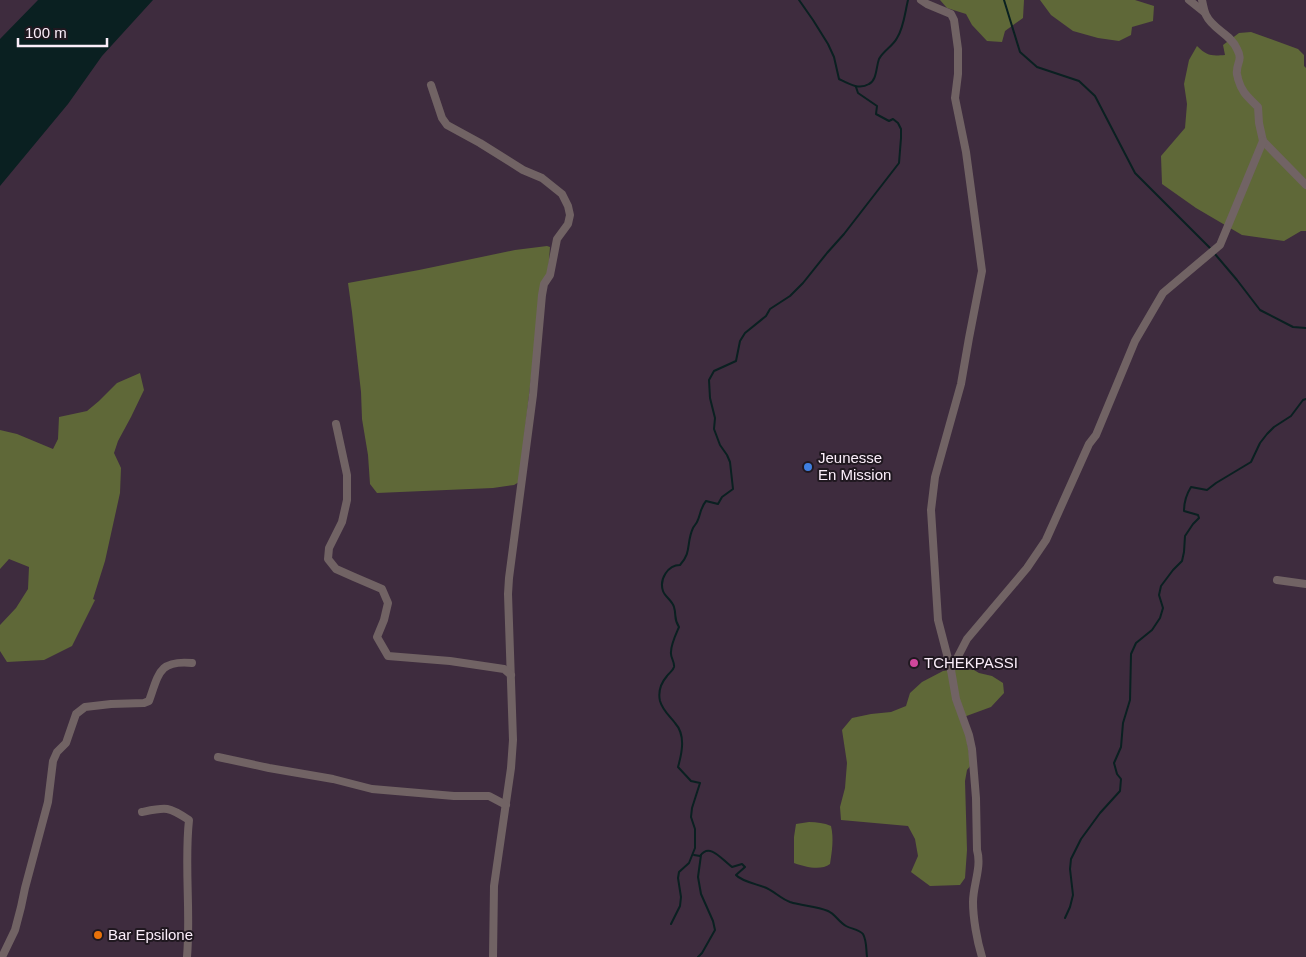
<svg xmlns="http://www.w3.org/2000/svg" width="1306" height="957" font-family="Arial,sans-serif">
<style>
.forest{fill:#5f6838}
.water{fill:#0a2021}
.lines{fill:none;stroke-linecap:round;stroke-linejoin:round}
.stream{stroke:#0a2021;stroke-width:2}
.minor{stroke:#716364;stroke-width:8}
.shop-dot{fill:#3f7fe0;stroke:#201820;stroke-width:2}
.hotel-dot{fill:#d1479c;stroke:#201820;stroke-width:2}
.food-dot{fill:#e8710a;stroke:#201820;stroke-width:2}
.labels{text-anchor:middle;stroke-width:4;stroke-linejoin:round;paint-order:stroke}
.poi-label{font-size:15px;fill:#fbeefa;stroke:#201820;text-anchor:start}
</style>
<rect width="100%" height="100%" fill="#3e2c3e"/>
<!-- forest -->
<g class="forest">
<polygon points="940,0 1024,0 1023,18 1005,31 1002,42 987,41 972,25 966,14 947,8"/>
<polygon points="1040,0 1135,0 1154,6 1153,21 1132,27 1131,35 1119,41 1098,38 1073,31 1051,15"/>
<path d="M1251 32 1298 49 1304 55V66L1306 68V231H1301L1284 241 1242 235 1196 208 1162 184 1161 156 1185 128 1187 104 1184 84 1189 60 1197 46C1207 56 1211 56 1225 55L1223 45 1239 33Z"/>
<polygon points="547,246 550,247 548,274 536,335 519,482 514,485 493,488 377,493 370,484 368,455 362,419 361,392 352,312 348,283 419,270 515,250"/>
<polygon points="140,373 144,390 131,417 118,441 114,453 121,468 120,493 105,561 93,599 95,600 72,646 44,660 7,662 0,651 0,625 16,608 28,589 29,567 9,559 0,569 0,430 17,434 53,449 58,439 59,417 87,411 99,401 117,383"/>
<polygon points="957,669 974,670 979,673 992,676 1003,683 1004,693 991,707 961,718 965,730 971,765 967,770 965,781 967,850 965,878 960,885 930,886 911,872 918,856 915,839 908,826 841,820 840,807 845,788 847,763 842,730 852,718 871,714 891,712 906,706 910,693 922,682 943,671"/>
<path d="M809 822C817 822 824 823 831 826 834 839 832 851 830 864 821 871 805 867 794 863V837L796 824Z"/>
</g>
<!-- water -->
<polygon class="water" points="38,0 153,0 102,56 68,104 0,186 0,39"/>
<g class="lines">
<!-- stream -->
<g class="stream">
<path d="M799 0 813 20 828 44 834 57 839 79C849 84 859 90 869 84 877 80 876 67 879 59 883 51 893 46 897 38 904 27 905 12 908 0"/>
<polyline points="1004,0 1020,52 1037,67 1079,81 1095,96 1135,173 1212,250"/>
<polyline points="1215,254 1237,280 1260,310 1293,327 1306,328"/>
<path d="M694 855 700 856C710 842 722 860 732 867L742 864 745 867 736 875C741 881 756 884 764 887 773 890 781 899 790 902 803 906 816 906 828 911 835 914 839 922 846 926 851 929 859 929 863 934 867 941 866 950 867 957"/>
<path d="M1065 918 1070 907 1073 895 1070 869 1071 859 1081 839 1100 813 1120 791 1121 779 1117 774 1114 763 1121 747 1123 723 1130 700 1131 654 1136 643 1152 630 1160 618 1163 608 1159 595 1161 586 1173 570 1182 561 1184 552 1185 536 1193 524 1199 518 1198 515 1184 511C1184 501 1186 495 1191 487L1207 490 1216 483 1251 462 1260 443 1267 434 1274 427 1291 416 1303 400 1306 399"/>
<path d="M671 924 680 906 681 897 678 878 679 872 689 863 695 848V829L691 817 692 808 700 783 691 781 678 767C682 753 686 735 675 723 669 715 663 711 660 701 658 692 661 683 667 676 669 673 673 671 674 667 675 662 670 657 671 652 671 644 676 634 679 627 673 617 677 617 674 607 672 600 665 597 663 591 659 579 668 565 680 565 692 552 686 543 693 528 694 526 696 524 697 522 701 514 700 508 706 501L718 504 722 497 733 489 730 462 727 455 720 445 714 429 715 418 710 398 709 380 714 371 736 361 740 341 745 333 766 316 770 309 790 296 803 283 827 253 844 234 899 163 901 138V129L898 123 893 119 889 121 876 114 877 106 858 93 856 87"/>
<polyline points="698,957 702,953 715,930 713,921 701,894 698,877 701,855"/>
</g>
<!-- minor -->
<g class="minor">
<polyline points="921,0 927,4 951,14 954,20 958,49 958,74 955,98 966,152 982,271 969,338 961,384 935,477 931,510 938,620 951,670"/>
<polyline points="1189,0 1204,12"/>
<path d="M1202 0C1203 5 1204 11 1206 15 1213 30 1231 34 1237 49 1243 60 1237 62 1237 71 1236 74 1238 76 1238 79 1242 93 1248 97 1258 107L1259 123 1263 141 1306 185"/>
<polyline points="431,85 442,118 447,125 480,143 523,170 542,178 562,194 568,206 570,215 568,224 557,239 550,275 544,284 542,295 533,395 509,578 508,594 513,740 511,768 494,886 493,957"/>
<polyline points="336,424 347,475 347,500 342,522 329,548 328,559 336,569 354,577 382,589 388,603 384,620 377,637 388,656 450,661 504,669 511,675"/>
<polyline points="1277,580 1306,584"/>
<polyline points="218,757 269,768 333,779 372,789 454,796 489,796 506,805"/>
<path d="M142 812C166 807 168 806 189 820 184 865 191 911 187 957"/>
<path d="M2 957 15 930 21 907 25 888 48 802 53 761 57 752 66 743 76 714 85 707 111 704 144 703 149 701C159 673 159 660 192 663"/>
<path d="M982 957C977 941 973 918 973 902 973 885 982 867 977 850L976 798 972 749 969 735 956 699 951 670 967 639 1027 568 1046 540 1089 444 1096 435 1135 341 1163 293 1220 245 1263 141"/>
</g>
</g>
<!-- markers -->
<circle class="shop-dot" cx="808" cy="467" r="5"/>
<circle class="hotel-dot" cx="914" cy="663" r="5"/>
<circle class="food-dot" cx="98" cy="935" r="5"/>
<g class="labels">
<!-- poi labels -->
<g class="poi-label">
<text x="818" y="463">Jeunesse<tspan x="818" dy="17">En Mission</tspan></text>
<text x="924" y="668">TCHEKPASSI</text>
<text x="108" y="940">Bar Epsilone</text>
</g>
</g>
<!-- scale -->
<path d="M18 38v8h89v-8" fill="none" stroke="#fbeefa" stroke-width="2.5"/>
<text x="25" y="38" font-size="15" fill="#fbeefa" stroke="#201820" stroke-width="4" paint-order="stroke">100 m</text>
</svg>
